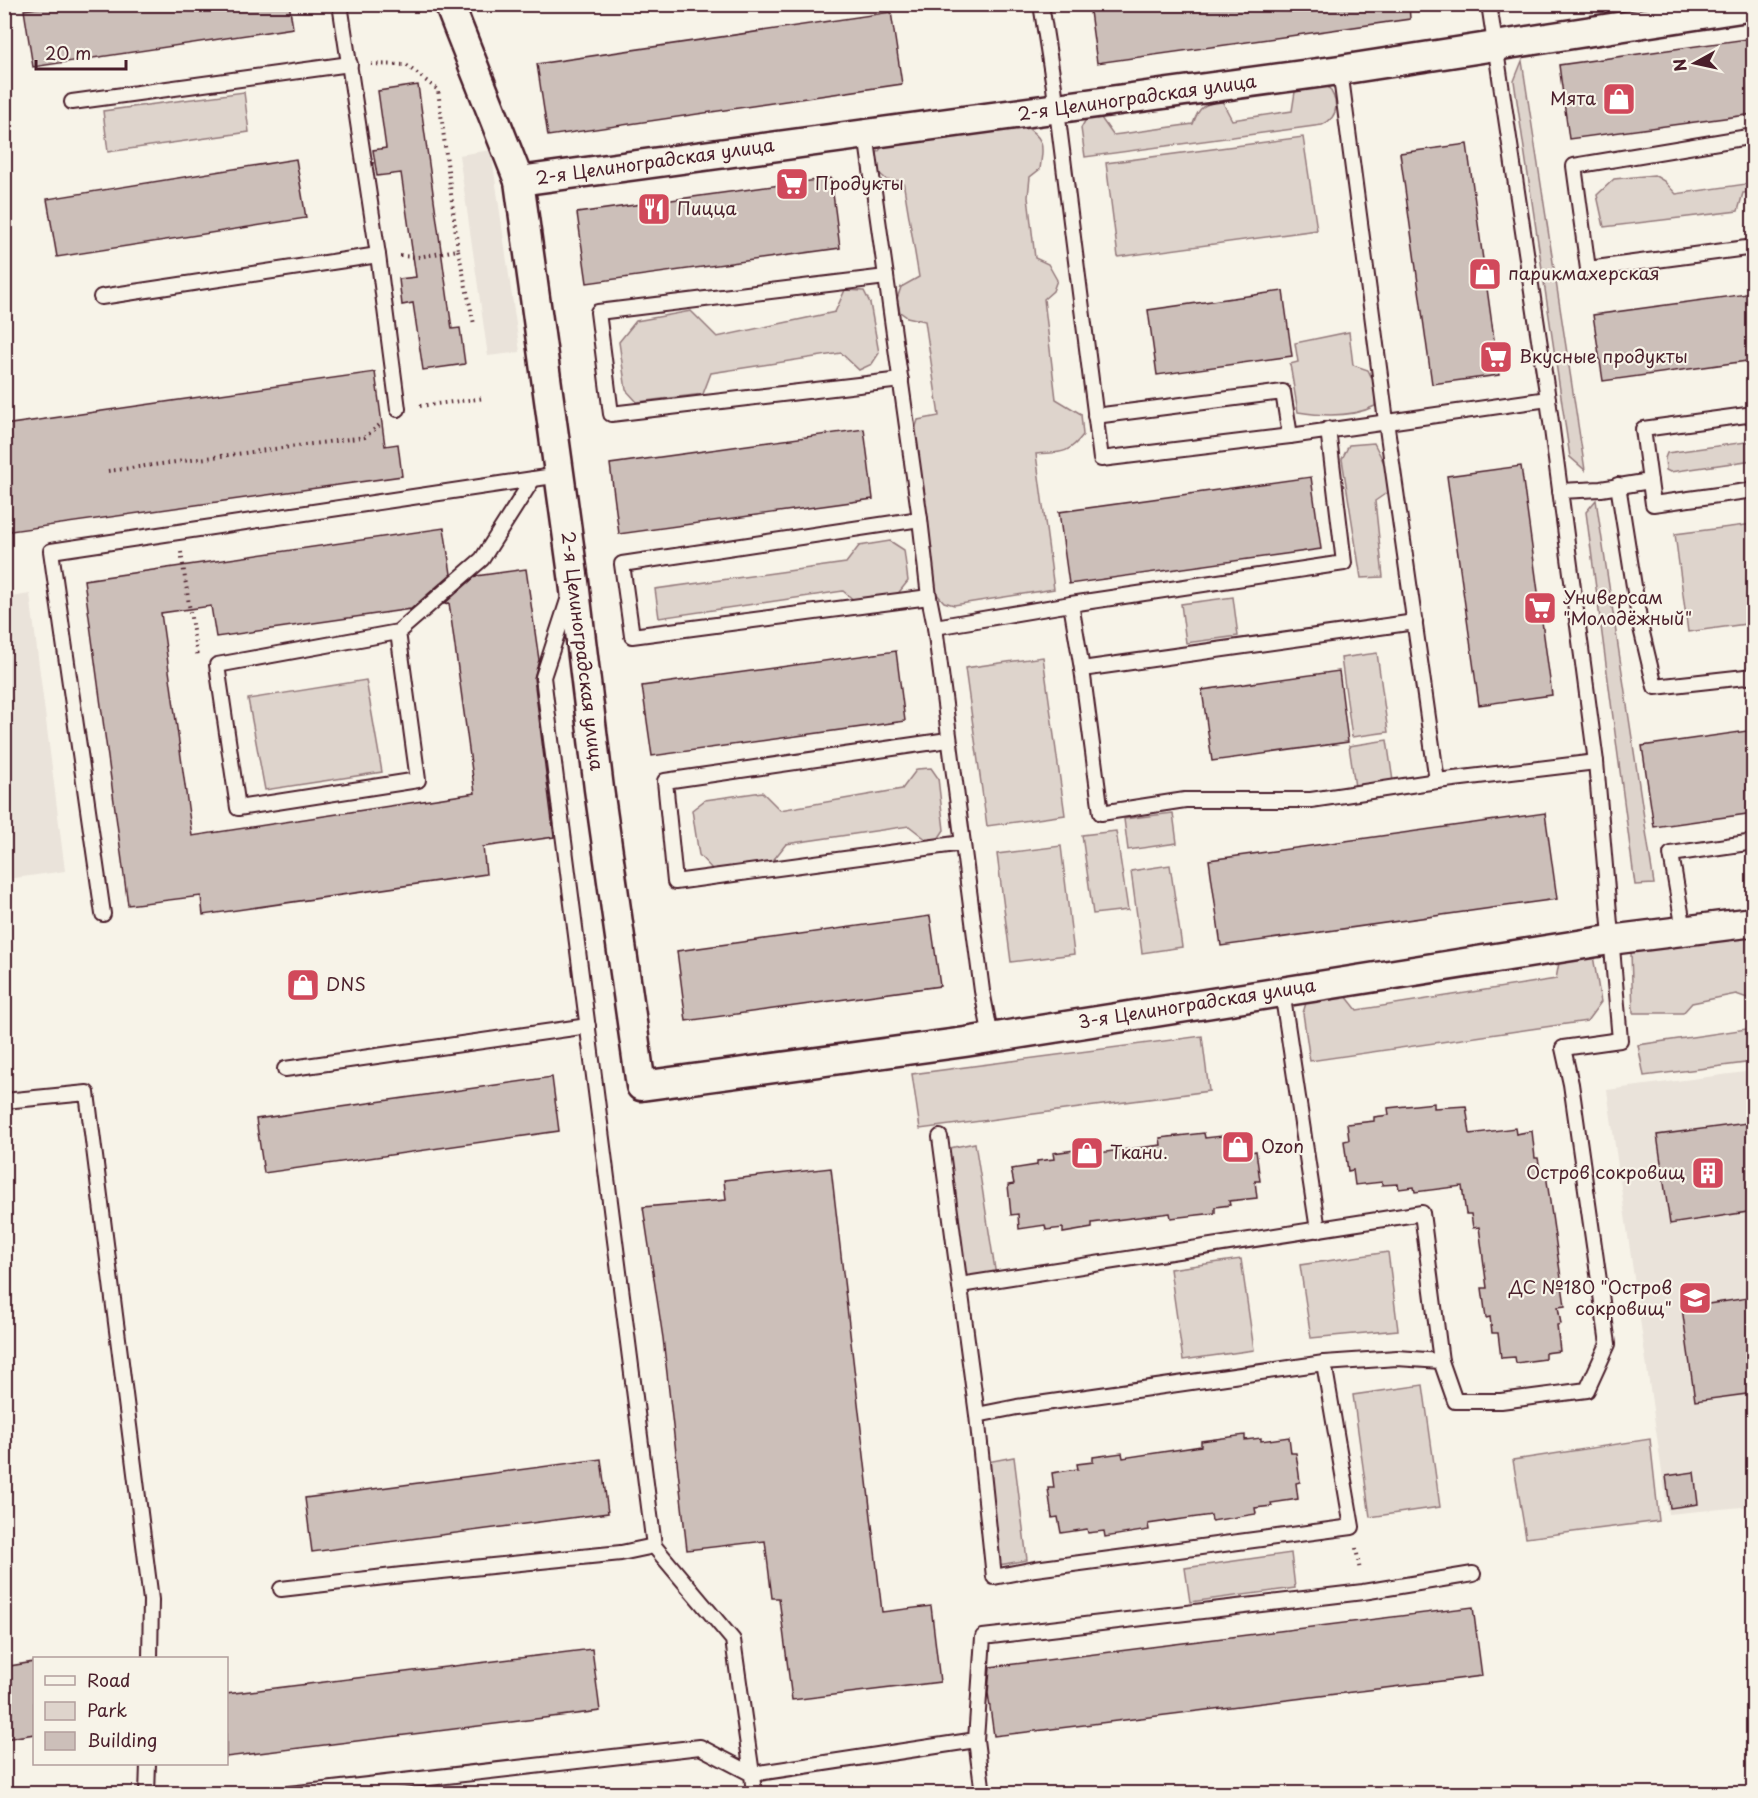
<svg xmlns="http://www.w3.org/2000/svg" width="1758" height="1798" font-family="'Playpen Sans',sans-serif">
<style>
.built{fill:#eae3da}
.green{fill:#ded4cc;stroke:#947a7c;stroke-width:1.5}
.building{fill:#ccbfb9;stroke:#4a1f2b;stroke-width:1.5}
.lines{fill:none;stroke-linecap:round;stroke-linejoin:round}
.service-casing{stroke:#4a1f2b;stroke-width:18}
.minor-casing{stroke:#4a1f2b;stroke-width:33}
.path{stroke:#4a1f2b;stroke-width:4;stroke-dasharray:1.5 4.5;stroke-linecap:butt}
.service{stroke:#f7f3e8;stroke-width:14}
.minor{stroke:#f7f3e8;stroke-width:28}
.labels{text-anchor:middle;stroke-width:4.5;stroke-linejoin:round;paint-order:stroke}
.street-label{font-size:18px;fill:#4a1f2b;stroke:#f7f3e8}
.poi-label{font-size:18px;fill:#4a1f2b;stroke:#f7f3e8;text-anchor:start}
</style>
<rect width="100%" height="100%" fill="#f7f3e8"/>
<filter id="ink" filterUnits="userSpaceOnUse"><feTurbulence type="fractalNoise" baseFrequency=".0167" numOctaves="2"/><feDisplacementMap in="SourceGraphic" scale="12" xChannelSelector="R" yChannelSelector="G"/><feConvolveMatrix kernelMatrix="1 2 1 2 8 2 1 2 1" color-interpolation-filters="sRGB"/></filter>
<g filter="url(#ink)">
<!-- built -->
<g class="built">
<polygon points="491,150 520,352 488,356 459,155"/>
<polygon points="30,594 65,871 8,879 4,852 5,598"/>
<polygon points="1753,1071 1753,1506 1668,1514 1607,1090"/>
</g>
<!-- green -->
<g class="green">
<polygon points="1522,61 1585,470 1570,457 1514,81"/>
<path d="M1327 85C1338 100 1341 116 1322 125L1085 157 1081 128 1088 116 1099 115 1113 135 1121 134 1193 124C1199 106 1204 104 1222 101L1232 120 1292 111 1295 92 1308 87Z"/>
<polygon points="244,92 249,132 108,152 103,111"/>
<path d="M1022 124C1044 139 1044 142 1040 169L1030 177 1028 197 1035 258 1048 264 1057 280 1053 291 1044 299 1056 399 1081 414 1083 435C1067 456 1059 452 1036 454L1054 589 954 605 944 602 935 592 913 436 918 420 939 416 925 321 907 317 900 312 897 299 901 287 919 277 903 181 887 180 879 173 877 153 885 144Z"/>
<polygon points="1303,137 1317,230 1118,257 1106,163"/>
<polygon points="1654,175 1664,181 1676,194 1753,183 1753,192 1743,193 1738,211 1604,227 1597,195 1614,179"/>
<polygon points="845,290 864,291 870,303 879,353 872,364 859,370 841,353 711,373 703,394 637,402 626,390 619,342 636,321 691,311 717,337 835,312"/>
<path d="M1349 332 1353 365 1368 370 1376 387 1375 406C1353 417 1322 416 1298 412L1290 364 1298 362 1295 343Z"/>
<polygon points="1753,441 1753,460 1670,472 1666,470 1665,458 1667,453"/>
<polygon points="1374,443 1386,467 1388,492 1375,501 1383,577 1361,578 1342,459 1349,445"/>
<polygon points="1596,500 1654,884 1635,885 1586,512"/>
<polygon points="1753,524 1753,623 1688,632 1675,534"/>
<polygon points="890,541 904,550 908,581 896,596 855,601 843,591 659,618 655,589 846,563 859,546"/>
<polygon points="1233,597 1238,636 1186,643 1181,604"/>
<polygon points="1377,653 1388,732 1352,737 1341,658"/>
<polygon points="1043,657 1065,815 987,826 965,668"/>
<polygon points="366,680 382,772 265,790 248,699"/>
<polygon points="1387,740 1393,781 1355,787 1349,746"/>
<polygon points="931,768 938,778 944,830 938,839 927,840 909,826 786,844 771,863 712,869 699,855 692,810 705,800 762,792 780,810 902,789 917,769"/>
<polygon points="1173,813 1177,843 1128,850 1124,819"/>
<polygon points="1116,831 1128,910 1093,914 1082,835"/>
<polygon points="1061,846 1074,954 1011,962 997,854"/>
<polygon points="1170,865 1182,947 1142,953 1131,871"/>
<polygon points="1753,936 1753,1000 1736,994 1692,1003 1683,1013 1633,1013 1631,952"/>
<polygon points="1593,956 1601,1002 1587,1021 1310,1061 1303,1013 1308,996 1342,991 1357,1010 1556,979 1560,957"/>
<polygon points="1753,1028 1753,1062 1644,1076 1638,1045"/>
<polygon points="1202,1036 1209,1091 920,1129 912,1074"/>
<polygon points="975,1143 996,1276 965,1282 944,1149"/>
<polygon points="1388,1252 1398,1330 1311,1338 1300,1265"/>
<polygon points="1241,1259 1254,1350 1183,1360 1170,1269"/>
<polygon points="1423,1385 1440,1507 1370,1517 1353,1395"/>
<polygon points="1650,1439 1659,1521 1526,1538 1513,1460"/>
<polygon points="1014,1457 1027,1560 999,1565 987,1462"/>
<polygon points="1291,1553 1295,1588 1190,1602 1185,1568"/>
</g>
<!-- building -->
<g class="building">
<polygon points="63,4 289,4 293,28 33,67 24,10"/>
<polygon points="1089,4 1409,4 1410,19 1097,63"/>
<polygon points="891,12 902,84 548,136 537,64"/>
<polygon points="1754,38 1754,114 1569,139 1559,65"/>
<polygon points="418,85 452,329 460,328 465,364 423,370 413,303 402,305 399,279 416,277 401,173 377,176 373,150 386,148 378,91"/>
<polygon points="1467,144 1499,375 1432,384 1400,153"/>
<polygon points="296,159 306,218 57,257 47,199"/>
<polygon points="831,178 840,248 587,283 577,213"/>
<polygon points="1283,291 1292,356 1157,375 1148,310"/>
<polygon points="1754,293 1754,360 1603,381 1593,315"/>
<polygon points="375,372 385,446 398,444 402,476 4,532 4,425"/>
<polygon points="864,429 873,499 619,534 610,464"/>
<polygon points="1521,466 1552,695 1479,705 1447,476"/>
<polygon points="1311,477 1321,549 1069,584 1059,512"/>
<polygon points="444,528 451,574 411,609 216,637 211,606 161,613 192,836 475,793 449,603 444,604 476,576 526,569 539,660 534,678 554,837 483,847 486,874 203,915 201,896 128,905 84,580"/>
<polygon points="896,651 905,721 652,756 642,686"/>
<polygon points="1339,671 1348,742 1212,761 1202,690"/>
<polygon points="1754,730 1754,813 1654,827 1642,746"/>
<polygon points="1545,813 1557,899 1221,946 1209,860"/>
<polygon points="930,916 940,986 686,1021 677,951"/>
<polygon points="552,1077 559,1131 264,1173 256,1119"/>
<polygon points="1434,1103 1434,1108 1466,1106 1470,1134 1515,1128 1516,1134 1532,1131 1535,1158 1538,1158 1541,1174 1546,1174 1565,1306 1558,1307 1561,1324 1557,1325 1560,1351 1545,1353 1545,1359 1516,1363 1515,1357 1501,1358 1498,1333 1492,1333 1490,1317 1486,1318 1482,1288 1487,1288 1479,1227 1473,1228 1471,1214 1466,1214 1462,1186 1415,1192 1414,1187 1399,1189 1398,1184 1382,1185 1382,1182 1355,1185 1353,1170 1348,1171 1344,1141 1349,1140 1347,1124 1374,1121 1374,1117 1389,1115 1388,1108"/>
<polygon points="1754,1122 1754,1211 1670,1224 1657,1135"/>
<polygon points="1204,1133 1205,1138 1222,1136 1222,1139 1249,1136 1251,1152 1256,1151 1260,1181 1255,1181 1257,1198 1229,1201 1230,1205 1215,1207 1215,1213 1171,1218 1170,1213 1092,1223 1092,1228 1063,1233 1063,1228 1046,1230 1045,1225 1019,1229 1018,1214 1011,1215 1008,1185 1014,1184 1011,1169 1037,1165 1037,1161 1054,1159 1053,1153 1097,1147 1098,1153 1161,1145 1160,1138"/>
<polygon points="831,1168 882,1612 931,1606 940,1682 792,1700 779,1598 772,1598 765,1541 687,1550 663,1338 643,1207 726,1200 724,1180"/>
<polygon points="1754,1297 1754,1393 1695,1401 1682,1308"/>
<polygon points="1245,1435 1245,1440 1261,1438 1261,1441 1289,1437 1291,1453 1296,1453 1300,1482 1296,1483 1298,1499 1271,1503 1272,1506 1255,1508 1256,1514 1212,1521 1211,1515 1148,1524 1149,1530 1105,1537 1104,1531 1088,1533 1087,1529 1061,1533 1058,1517 1052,1518 1048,1488 1054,1488 1052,1473 1078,1469 1077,1464 1093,1462 1093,1457 1122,1453 1123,1458 1201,1446 1201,1441"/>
<polygon points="601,1459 608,1513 312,1552 305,1498"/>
<polygon points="1694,1472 1698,1504 1670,1508 1666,1476"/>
<polygon points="1473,1607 1482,1676 994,1736 988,1693 990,1667"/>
<polygon points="592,1649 600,1711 226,1757 226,1694"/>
<polygon points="34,1662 34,1734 4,1739 4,1667"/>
</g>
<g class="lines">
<defs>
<g id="service">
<polyline points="340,4 378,255 398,409"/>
<polyline points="1041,4 1054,87 1101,459 1290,436 1548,399"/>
<polyline points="1340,70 1386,421 1437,781"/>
<polyline points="72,102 350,64"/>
<polyline points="866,134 920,519 929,597 935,627 982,991 991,1037"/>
<polyline points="1754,136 1574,166 1588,269 1754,247"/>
<polyline points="886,277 598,312 611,414 901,380"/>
<polyline points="101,297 378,255"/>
<polyline points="1754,414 1643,429 1653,504 1754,490"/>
<polyline points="1095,416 1283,392 1290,436"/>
<polyline points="1618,485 1640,624 1655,687 1754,676"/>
<polyline points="1560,491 1601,489 1650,481"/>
<polyline points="920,519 622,564 632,636 929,597"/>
<polyline points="569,597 543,677 654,1546 733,1640 752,1774 976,1740 983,1637 1363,1592 1473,1574"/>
<polyline points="1071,604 1344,563 1328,429"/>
<polyline points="935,627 1071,604 1082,669 1101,813 1185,800 1311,800 1437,781 1596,762"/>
<polyline points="398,632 418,780 238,808 217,665 398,632 482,559 533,479"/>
<polyline points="1082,669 1415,622"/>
<polyline points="948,740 665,781 675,882 963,843"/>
<polyline points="103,914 51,551 560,475"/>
<polyline points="1684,930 1671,854 1754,842"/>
<polyline points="1282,991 1318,1230"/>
<polyline points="285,1069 588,1026"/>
<polyline points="4,1101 87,1093 151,1600 150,1658"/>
<polyline points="940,1137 977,1415 994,1577 1035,1569 1352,1527 1324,1363"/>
<polyline points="960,1285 1422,1213 1441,1361 1455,1401 1501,1401 1587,1390 1608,1344 1571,1084 1563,1048 1620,1040 1596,762 1548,399 1489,4"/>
<polyline points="977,1415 1017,1407 1324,1363 1397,1358 1441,1361"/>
<polyline points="281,1589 402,1575 621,1553 654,1546"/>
<polyline points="976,1740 983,1794"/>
<polyline points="147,1794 148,1764"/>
<polyline points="289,1794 700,1747 752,1774 754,1794"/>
</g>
<g id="minor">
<polyline points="449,4 519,181 574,582 599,789 641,1086 965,1042 1610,940 1754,922"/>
<polyline points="519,181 1340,70 1754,6"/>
</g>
</defs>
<!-- service casing -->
<use href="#service" class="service-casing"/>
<!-- minor casing -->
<use href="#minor" class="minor-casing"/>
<!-- path -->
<g class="path">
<polyline points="371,64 406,65 438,90 458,250 418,257 400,256"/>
<polyline points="458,250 474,324"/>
<polyline points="420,406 485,398"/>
<polyline points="108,471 365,437 382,423"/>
<polyline points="181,552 197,657"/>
<polyline points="1356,1548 1360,1571"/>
</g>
<!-- service -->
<use href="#service" class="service"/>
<!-- minor -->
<use href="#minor" class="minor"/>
</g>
</g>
<!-- icons -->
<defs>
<symbol id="shop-square" viewBox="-11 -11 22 22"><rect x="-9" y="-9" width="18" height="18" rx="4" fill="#d1495b" stroke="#f7f3e8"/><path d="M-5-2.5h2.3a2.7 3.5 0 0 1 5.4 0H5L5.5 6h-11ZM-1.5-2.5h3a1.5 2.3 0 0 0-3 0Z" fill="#fff"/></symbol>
<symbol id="supermarket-square" viewBox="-11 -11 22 22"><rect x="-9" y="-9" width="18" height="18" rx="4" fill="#d1495b" stroke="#f7f3e8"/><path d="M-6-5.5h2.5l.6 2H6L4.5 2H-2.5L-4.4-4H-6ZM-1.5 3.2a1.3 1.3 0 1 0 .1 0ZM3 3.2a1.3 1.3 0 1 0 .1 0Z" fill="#fff"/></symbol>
<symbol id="restaurant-square" viewBox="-11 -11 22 22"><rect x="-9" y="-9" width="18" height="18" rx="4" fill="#d1495b" stroke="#f7f3e8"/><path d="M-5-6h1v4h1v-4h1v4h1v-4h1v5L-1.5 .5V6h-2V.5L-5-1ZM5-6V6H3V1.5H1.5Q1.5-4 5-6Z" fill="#fff"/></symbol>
<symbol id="building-square" viewBox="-11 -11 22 22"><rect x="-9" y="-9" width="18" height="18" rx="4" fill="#d1495b" stroke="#f7f3e8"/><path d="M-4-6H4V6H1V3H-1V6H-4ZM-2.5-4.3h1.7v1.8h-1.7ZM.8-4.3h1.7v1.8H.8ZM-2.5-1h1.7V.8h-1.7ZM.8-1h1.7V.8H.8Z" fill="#fff"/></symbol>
<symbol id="school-square" viewBox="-11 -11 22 22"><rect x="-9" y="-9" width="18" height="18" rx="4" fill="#d1495b" stroke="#f7f3e8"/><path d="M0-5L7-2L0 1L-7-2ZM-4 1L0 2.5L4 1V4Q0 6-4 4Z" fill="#fff"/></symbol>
</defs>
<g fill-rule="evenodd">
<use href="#shop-square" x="1600" y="80" width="38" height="38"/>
<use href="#supermarket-square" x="773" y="165" width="38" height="38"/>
<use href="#restaurant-square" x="635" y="190" width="38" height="38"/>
<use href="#shop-square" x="1466" y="255" width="38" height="38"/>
<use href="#supermarket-square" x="1477" y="338" width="38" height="38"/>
<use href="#supermarket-square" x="1521" y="589" width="38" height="38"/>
<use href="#shop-square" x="284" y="966" width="38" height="38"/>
<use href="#shop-square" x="1219" y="1128" width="38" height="38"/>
<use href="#shop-square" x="1068" y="1134" width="38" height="38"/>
<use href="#building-square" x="1689" y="1154" width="38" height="38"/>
<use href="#school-square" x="1676" y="1279" width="38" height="38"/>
</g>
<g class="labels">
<!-- street labels -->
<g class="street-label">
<text transform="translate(1137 98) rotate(-8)" y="6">2-я Целиноградская улица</text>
<text transform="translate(655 162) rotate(-8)" y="6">2-я Целиноградская улица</text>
<text transform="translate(582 651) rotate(83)" y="6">2-я Целиноградская улица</text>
<text transform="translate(1197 1004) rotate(-9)" y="6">3-я Целиноградская улица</text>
</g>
<!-- poi labels -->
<g class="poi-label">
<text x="1596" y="105" text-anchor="end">Мята</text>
<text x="815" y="190">Продукты</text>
<text x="677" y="215">Пицца</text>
<text x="1508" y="280">парикмахерская</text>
<text x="1519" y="363">Вкусные продукты</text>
<text x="1563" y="604">Универсам<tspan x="1563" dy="21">"Молодёжный"</tspan></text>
<text x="326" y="991">DNS</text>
<text x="1261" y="1153">Ozon</text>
<text x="1110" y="1159">Ткани.</text>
<text x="1685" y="1179" text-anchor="end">Остров сокровищ</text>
<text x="1672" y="1294" text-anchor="end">ДС №180 "Остров<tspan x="1672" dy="21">сокровищ"</tspan></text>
</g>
</g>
<!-- margin -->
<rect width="1758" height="1798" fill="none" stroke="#f7f3e8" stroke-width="24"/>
<rect x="12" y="12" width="1734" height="1774" fill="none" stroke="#4a1f2b" stroke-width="2" filter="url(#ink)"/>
<!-- legend -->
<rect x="33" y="1657" width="195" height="108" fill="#f7f3e8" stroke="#b29e9c" stroke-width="1.5"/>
<rect x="45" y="1676" width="30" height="9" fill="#f7f3e8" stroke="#b29e9c" stroke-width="1.5"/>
<text x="87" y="1687" font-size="18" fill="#4a1f2b">Road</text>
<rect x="45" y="1702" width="30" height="18" fill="#ded4cc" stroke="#b29e9c" stroke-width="1.5"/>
<text x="87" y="1717" font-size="18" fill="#4a1f2b">Park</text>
<rect x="45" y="1732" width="30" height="18" fill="#ccbfb9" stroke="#b29e9c" stroke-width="1.5"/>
<text x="87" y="1747" font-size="18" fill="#4a1f2b">Building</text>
<!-- north arrow -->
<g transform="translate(1695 63) rotate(262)" stroke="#f7f3e8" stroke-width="4.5" paint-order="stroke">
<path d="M0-4.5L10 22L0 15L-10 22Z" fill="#4a1f2b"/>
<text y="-9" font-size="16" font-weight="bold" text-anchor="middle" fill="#4a1f2b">N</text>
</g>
<!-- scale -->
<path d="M36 60v9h90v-9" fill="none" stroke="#4a1f2b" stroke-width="3"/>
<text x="45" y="60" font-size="18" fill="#4a1f2b" stroke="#f7f3e8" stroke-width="4.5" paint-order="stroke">20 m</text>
</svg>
